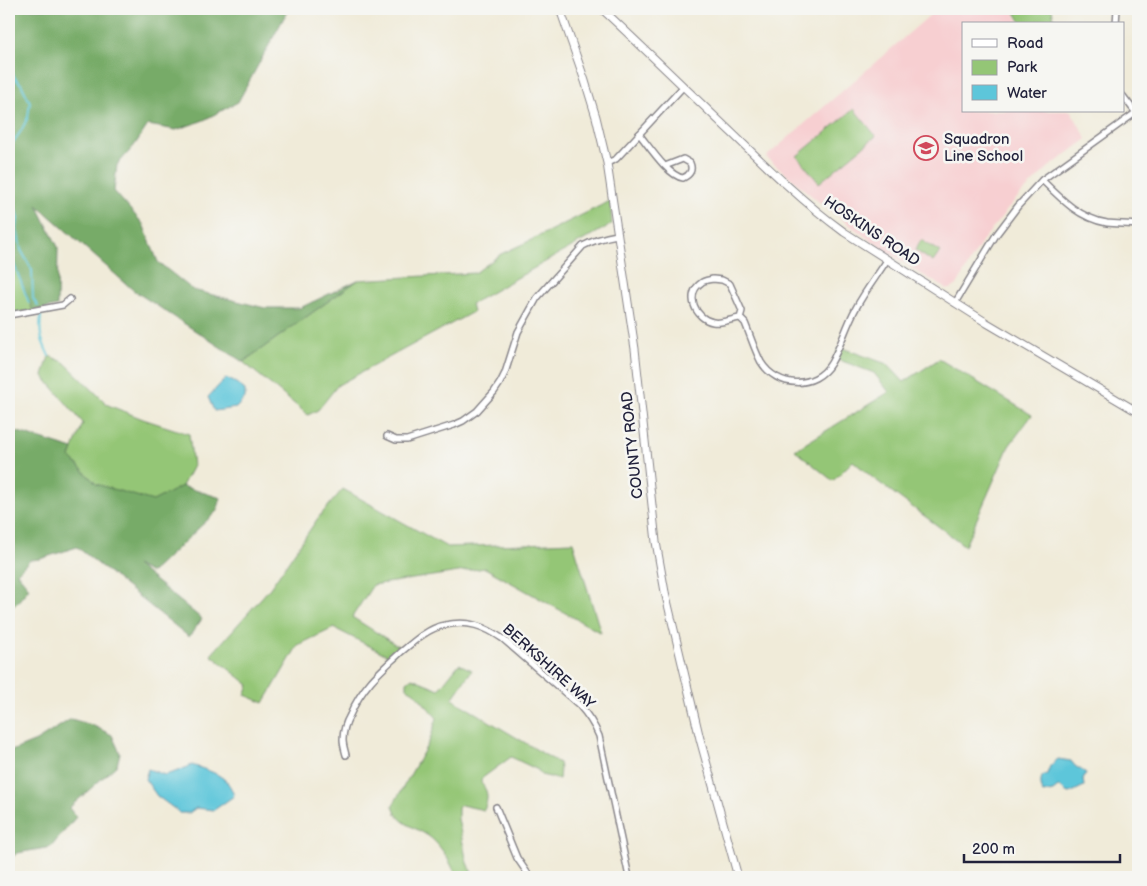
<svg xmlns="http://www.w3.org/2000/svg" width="1147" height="886" font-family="'Balsamiq Sans',sans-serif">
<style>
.built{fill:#f7cfd1}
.green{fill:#94c676;stroke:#5b7458}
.forest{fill:#77ab67;stroke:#4c6651}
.water{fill:#5dc6da;stroke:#40748a}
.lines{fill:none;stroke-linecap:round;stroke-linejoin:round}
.stream{stroke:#5dc6da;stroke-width:2}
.minor-casing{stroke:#89868a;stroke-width:8}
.tertiary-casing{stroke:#89868a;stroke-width:9}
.minor{stroke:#fff;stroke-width:5}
.tertiary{stroke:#fff;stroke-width:7}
.labels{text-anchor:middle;stroke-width:5;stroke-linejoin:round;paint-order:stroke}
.poi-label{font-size:15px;fill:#22223b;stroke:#f6f6f2;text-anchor:start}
.street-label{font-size:15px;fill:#22223b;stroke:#f6f6f2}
</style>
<rect width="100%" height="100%" fill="#f6f6f2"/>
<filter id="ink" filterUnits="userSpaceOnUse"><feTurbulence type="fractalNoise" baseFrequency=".02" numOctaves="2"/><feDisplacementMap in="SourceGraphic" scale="10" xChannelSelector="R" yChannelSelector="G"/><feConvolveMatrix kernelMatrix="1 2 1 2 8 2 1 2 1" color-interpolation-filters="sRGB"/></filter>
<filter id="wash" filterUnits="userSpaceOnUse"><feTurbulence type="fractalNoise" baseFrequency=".0096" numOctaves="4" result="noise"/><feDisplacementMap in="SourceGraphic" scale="20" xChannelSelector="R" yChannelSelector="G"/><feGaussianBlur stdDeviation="1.12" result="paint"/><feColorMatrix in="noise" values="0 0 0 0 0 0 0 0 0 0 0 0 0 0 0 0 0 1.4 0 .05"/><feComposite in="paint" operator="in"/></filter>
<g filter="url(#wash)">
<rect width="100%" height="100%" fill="#f0ebd9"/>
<!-- built -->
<polygon class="built" points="937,9 1012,9 1020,24 963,24 963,111 1071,111 1087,139 1049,167 1014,201 984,239 971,260 957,285 951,289 947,289 916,271 867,238 820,203 766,157"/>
<!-- green -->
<g class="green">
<polygon points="1013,9 1052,9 1055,24 1022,24"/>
<polygon points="854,109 876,136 819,183 797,156"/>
<polygon points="610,201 612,224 471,304 473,312 338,385 318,410 308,415 243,362 358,280 475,273 501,254 527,242"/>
<polygon points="921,240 940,252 933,262 915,250"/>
<polygon points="9,251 33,311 9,313"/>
<polygon points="839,347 887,364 904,382 939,359 1032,415 1009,446 965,546 873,478 853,461 833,481 795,450 889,392 874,373 834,358"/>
<polygon points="49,356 64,362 108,405 143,419 189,434 193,466 182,486 153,502 96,484 70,457 83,423 43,376"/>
<polygon points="343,489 447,547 573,542 601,633 485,568 373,585 352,617 401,648 391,657 334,628 298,645 264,703 245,695 249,685 211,655 270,588 318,518"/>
<path d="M459 664 472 670 452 699 559 763 560 768 559 779 541 775 538 770 511 757 481 779C482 788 480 780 484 787 489 794 487 803 484 810L461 805 458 808V819L467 863 474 877H457C451 864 443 848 431 838 417 827 396 824 393 805L429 742 437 718 414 692 407 688V682L412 678 439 689Z"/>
</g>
<!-- forest -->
<g class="forest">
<polygon points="9,9 283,9 287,12 238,102 204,120 176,130 148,125 134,146 117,165 114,191 143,224 158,262 193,290 265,308 300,308 358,280 243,362 133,290 37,205 58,247 57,306 33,311 9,251"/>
<polygon points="9,429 73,449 70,457 96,484 153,501 182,486 221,498 217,511 151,573 136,565 202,619 189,637 77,547 40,559 30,560 17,573 29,588 17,603 9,609"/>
<polygon points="71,719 92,725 112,735 120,753 117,765 69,808 76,817 51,847 18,853 9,859 9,752 36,741"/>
</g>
<!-- water -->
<g class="water">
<polygon points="226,378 236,383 245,390 245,398 236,408 214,411 208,397"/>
<path d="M1058 759 1071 761 1075 766 1086 773 1083 779 1084 786 1070 793C1064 793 1063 787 1058 787L1053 791 1043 793C1041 791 1040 780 1042 777 1042 776 1046 774 1047 774L1050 766Z"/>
<path d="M192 765C211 772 228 774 234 796L214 810 196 808 189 813H180L157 796 145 779 148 769 165 775 178 771Z"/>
</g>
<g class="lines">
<!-- stream -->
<g class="stream">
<polyline points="9,66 15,78 21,84 30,102 28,117 21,131 9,148"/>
<polyline points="9,193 14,204 18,218 17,229 21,250 32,270 33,299 38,306"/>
<polyline points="9,251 29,303"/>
<path d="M41 315C39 335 41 339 49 356"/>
</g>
</g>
</g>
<g filter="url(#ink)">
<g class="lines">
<defs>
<g id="minor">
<polyline points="1116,24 1117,9"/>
<polyline points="1123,96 1136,113"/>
<path d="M639 134C649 146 668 176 683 178 690 175 693 170 690 163L683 159 665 166"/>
<polyline points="607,163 616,159 683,87"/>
<path d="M1042 180C1061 199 1079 218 1107 223 1117 224 1128 224 1138 225"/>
<path d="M713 279 722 280 730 284 742 311 740 318C731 319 721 324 713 322 695 319 685 294 701 283 704 280 709 280 713 279Z"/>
<polyline points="955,303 996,235 1018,206 1042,180 1138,111"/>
<polyline points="9,315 63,305 70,299"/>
<path d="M740 318 745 323C750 335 755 351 761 362 777 388 815 390 831 363 841 346 846 326 856 308 865 291 877 276 887 260"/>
<path d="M387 436 396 440H407L454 425 463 421 477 411 494 392 500 383 505 373 518 332 537 298 583 246C594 240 605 237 617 235"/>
<path d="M346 755C345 751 343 745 343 740 343 732 346 722 350 715 362 687 378 673 400 653 413 642 428 628 445 625 468 620 484 626 503 639L579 705C588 715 594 724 599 736L629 877"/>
<polyline points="496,807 517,858 530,877"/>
</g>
<g id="tertiary">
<polyline points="560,9 585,81 596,117 607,163 635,349 656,542 665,592 700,739 738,877"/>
<path d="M602 9C646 50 689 92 732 133 768 168 804 203 844 232L987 323 1138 412"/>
</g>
</defs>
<!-- minor casing -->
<use href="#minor" class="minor-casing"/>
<!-- tertiary casing -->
<use href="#tertiary" class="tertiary-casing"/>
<!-- minor -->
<use href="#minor" class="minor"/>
<!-- tertiary -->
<use href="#tertiary" class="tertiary"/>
</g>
</g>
<!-- icons -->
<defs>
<symbol id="school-ring" viewBox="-11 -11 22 22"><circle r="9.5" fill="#f6f6f2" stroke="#d1495b" stroke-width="1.5"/><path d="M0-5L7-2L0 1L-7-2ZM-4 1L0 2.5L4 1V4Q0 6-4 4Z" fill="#d1495b"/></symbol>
</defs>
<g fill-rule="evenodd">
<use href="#school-ring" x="912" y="134" width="28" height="28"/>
</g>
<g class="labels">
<!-- poi labels -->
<g class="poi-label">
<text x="944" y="144">Squadron<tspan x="944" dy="17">Line School</tspan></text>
</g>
<!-- street labels -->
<g class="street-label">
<text transform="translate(872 231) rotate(34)" y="5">HOSKINS ROAD</text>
<text transform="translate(632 445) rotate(-96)" y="5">COUNTY ROAD</text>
<text transform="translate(549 666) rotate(42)" y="5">BERKSHIRE WAY</text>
</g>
</g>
<!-- margin -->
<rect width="1147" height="886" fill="none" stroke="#f6f6f2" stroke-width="30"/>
<!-- legend -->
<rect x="962" y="22" width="162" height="90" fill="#f6f6f2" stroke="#a1a1a9"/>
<rect x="972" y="39" width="25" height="8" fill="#ffffff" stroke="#a1a1a9"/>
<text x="1007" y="48" font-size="15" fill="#22223b">Road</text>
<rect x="972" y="60" width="25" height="15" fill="#94c676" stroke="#a1a1a9"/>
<text x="1007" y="72" font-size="15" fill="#22223b">Park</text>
<rect x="972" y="85" width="25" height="15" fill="#5dc6da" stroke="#a1a1a9"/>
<text x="1007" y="98" font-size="15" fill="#22223b">Water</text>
<!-- scale -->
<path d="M964 854v8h156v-8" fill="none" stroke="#22223b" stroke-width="2.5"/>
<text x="972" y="854" font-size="15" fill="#22223b" stroke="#f6f6f2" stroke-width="4" paint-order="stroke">200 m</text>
</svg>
